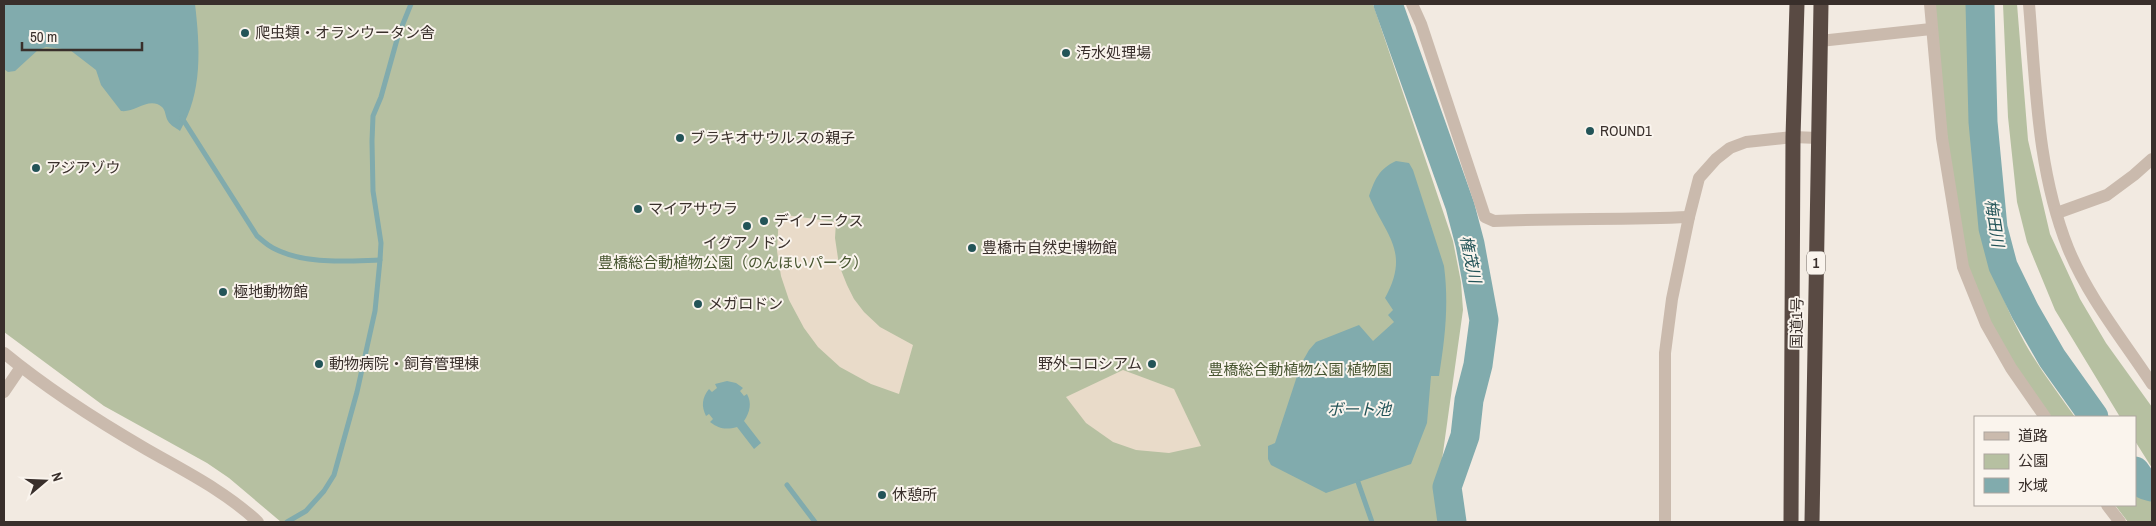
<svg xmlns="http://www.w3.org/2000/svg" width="2156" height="526" font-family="'Archivo Narrow','Noto Sans JP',sans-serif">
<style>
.green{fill:#b6c0a1}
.plaza{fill:#e9dbc9}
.water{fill:#81abad}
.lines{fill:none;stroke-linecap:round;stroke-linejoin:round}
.stream{stroke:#81abad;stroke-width:5}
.river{stroke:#81abad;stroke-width:29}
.minor{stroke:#cabaad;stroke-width:12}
.highway{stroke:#594a43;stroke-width:15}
.poi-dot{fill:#235458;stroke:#faf4ed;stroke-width:2}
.labels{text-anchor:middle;stroke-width:4;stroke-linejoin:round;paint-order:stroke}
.shield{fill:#faf4ed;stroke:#736a65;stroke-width:1}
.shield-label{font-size:14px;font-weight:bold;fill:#392f2b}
.poi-label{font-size:15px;fill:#392f2b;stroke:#faf4ed;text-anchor:start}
.park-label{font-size:15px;fill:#475530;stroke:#faf4ed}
.street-label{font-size:15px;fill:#392f2b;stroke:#faf4ed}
.water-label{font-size:16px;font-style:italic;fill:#235458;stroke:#faf4ed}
</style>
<rect width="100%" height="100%" fill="#f2eae1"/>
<!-- green -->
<g class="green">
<polygon points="4,4 1373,4 1453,241 1461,282 1463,310 1438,488 1440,522 281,522 229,478 207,463 104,406 4,332"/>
<path d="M1932 4H1974C1974 29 1968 54 1969 80 1971 164 1978 252 2017 328 2032 359 2055 389 2075 417H2049L2011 366 1962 265Z"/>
<polygon points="2003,4 2017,4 2028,140 2050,234 2080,299 2106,343 2152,407 2152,468 2135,441 2135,417 2120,417 2055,310 2027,242 2017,202 2008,117"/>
<polygon points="2135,487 2152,501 2152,522 2128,522 2115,505 2135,505"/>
</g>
<!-- plaza -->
<g class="plaza">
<polygon points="779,214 836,222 835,238 839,265 847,285 854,299 864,312 880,327 913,345 899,394 871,384 840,367 818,347 804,328 789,300 781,276 777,251"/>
<polygon points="1123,370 1174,389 1201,446 1169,453 1136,450 1113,442 1086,423 1066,397"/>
</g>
<!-- water -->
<g class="water">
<path d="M4 4H195C200 47 203 92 180 131 176 128 170 125 168 121 165 116 166 111 162 107 149 96 135 113 121 111L101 85 96 70 70 50 46 47 38 50 15 71 8 72 4 69Z"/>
<path d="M1396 161 1409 163 1413 170 1444 266C1449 304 1445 339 1439 376H1431L1427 423 1411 464 1326 493 1271 465 1268 459V446L1275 443 1301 364 1309 350 1316 342 1359 325 1373 341 1394 322 1388 315 1393 310 1385 298C1411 251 1385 235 1369 196 1375 179 1379 169 1396 161Z"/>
<path d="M727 381 736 383 743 388 740 391 744 396 747 394C752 403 750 412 744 421L761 443 754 449 737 427C726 430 719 429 710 422L713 419 709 414 706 416C701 406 702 398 709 389L712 392 717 388 715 384Z"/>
</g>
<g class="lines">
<!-- stream -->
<g class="stream">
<path d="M182 118 257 236C262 240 267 245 273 248 305 265 346 261 380 260"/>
<polyline points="1358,482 1372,522"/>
<polyline points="787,485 815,522"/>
<polyline points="287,522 306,511 324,491 334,475 357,392 375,311 380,260 381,243 373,191 372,141 373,116 381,97 398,36 411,4"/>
</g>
<!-- river -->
<g class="river">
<polyline points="1388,4 1460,206 1470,244 1484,320 1478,365 1469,400 1465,436 1447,487 1452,522"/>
<polyline points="1980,4 1983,122 1993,228 2003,266 2025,311 2052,358 2094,417"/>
<polyline points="2135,471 2145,485 2152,487"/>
</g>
<!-- minor -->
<g class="minor">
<path d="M1412 4 1421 24 1485 217 1494 221C1559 218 1624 220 1689 217"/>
<polyline points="1930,4 1942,138 1963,267 1986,324 2011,368 2045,417"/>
<path d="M2029 4C2036 86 2037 170 2068 248 2088 297 2123 340 2152 384"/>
<polyline points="1820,41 1931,29"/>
<polyline points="2057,213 2107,195 2134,175 2152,159"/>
<path d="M4 353C49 390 96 420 146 449 186 472 225 491 258 522"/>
<polyline points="4,392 21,367"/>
<polyline points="2107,505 2120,522"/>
<polyline points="1665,522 1665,353 1672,299 1689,217 1699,178 1716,159 1730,148 1746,142 1793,137 1818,138"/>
</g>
<!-- highway -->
<g class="highway">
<polyline points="1791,522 1793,137 1797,4"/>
<polyline points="1812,522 1821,4"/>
</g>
</g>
<!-- markers -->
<g class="poi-dot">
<circle cx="245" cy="33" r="5"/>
<circle cx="1066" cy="53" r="5"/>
<circle cx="1590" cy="131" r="5"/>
<circle cx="680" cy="138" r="5"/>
<circle cx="36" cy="168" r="5"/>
<circle cx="638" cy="209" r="5"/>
<circle cx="764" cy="221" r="5"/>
<circle cx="747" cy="226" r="5"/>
<circle cx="972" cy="248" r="5"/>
<circle cx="223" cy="292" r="5"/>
<circle cx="698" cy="304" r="5"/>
<circle cx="319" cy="364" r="5"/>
<circle cx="1152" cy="364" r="5"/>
<circle cx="882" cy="495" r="5"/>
</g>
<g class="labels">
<!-- shield labels -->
<rect class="shield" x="1807" y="251.5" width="18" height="23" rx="4"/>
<g class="shield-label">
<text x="1816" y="268">1</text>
</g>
<!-- poi labels -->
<g class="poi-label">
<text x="255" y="38">爬虫類・オランウータン舎</text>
<text x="1076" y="58">汚水処理場</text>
<text x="1600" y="136">ROUND1</text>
<text x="690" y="143">ブラキオサウルスの親子</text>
<text x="46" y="173">アジアゾウ</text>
<text x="648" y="214">マイアサウラ</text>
<text x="774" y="226">デイノニクス</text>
<text x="747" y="248" text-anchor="middle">イグアノドン</text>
<text x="982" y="253">豊橋市自然史博物館</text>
<text x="233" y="297">極地動物館</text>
<text x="708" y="309">メガロドン</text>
<text x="329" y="369">動物病院・飼育管理棟</text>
<text x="1142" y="369" text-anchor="end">野外コロシアム</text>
<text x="892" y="500">休憩所</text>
</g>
<!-- park labels -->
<g class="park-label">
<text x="733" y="268">豊橋総合動植物公園（のんほいパーク）</text>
<text x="1300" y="375">豊橋総合動植物公園 植物園</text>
</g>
<!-- street labels -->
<g class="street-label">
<text transform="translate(1797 323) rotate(-89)" y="5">国道1号</text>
</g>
<!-- water labels -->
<g class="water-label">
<text transform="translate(1995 223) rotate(81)" y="6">梅田川</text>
<text transform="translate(1471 259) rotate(78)" y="6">権茂川</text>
<text x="1359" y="415">ボート池</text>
</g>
</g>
<!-- border -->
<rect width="2156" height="526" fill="none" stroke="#392f2b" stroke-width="10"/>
<!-- legend -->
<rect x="1974" y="416" width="162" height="90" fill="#faf4ed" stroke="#ada59f"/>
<rect x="1984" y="432" width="25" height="8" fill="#cabaad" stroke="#ada59f"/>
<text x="2018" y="441" font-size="15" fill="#392f2b">道路</text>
<rect x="1984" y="454" width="25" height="15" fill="#b6c0a1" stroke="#ada59f"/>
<text x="2018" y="466" font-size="15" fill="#392f2b">公園</text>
<rect x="1984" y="478" width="25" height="15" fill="#81abad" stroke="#ada59f"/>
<text x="2018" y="491" font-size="15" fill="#392f2b">水域</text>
<!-- north arrow -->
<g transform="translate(45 481) rotate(71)" stroke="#faf4ed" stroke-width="4" paint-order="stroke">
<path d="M0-4L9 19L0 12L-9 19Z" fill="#392f2b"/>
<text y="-8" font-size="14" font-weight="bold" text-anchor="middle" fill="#392f2b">N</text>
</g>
<!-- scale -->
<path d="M22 42v8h120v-8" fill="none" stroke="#392f2b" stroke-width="2.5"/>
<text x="30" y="42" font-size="15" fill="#392f2b" stroke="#faf4ed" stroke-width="4" paint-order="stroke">50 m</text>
</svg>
